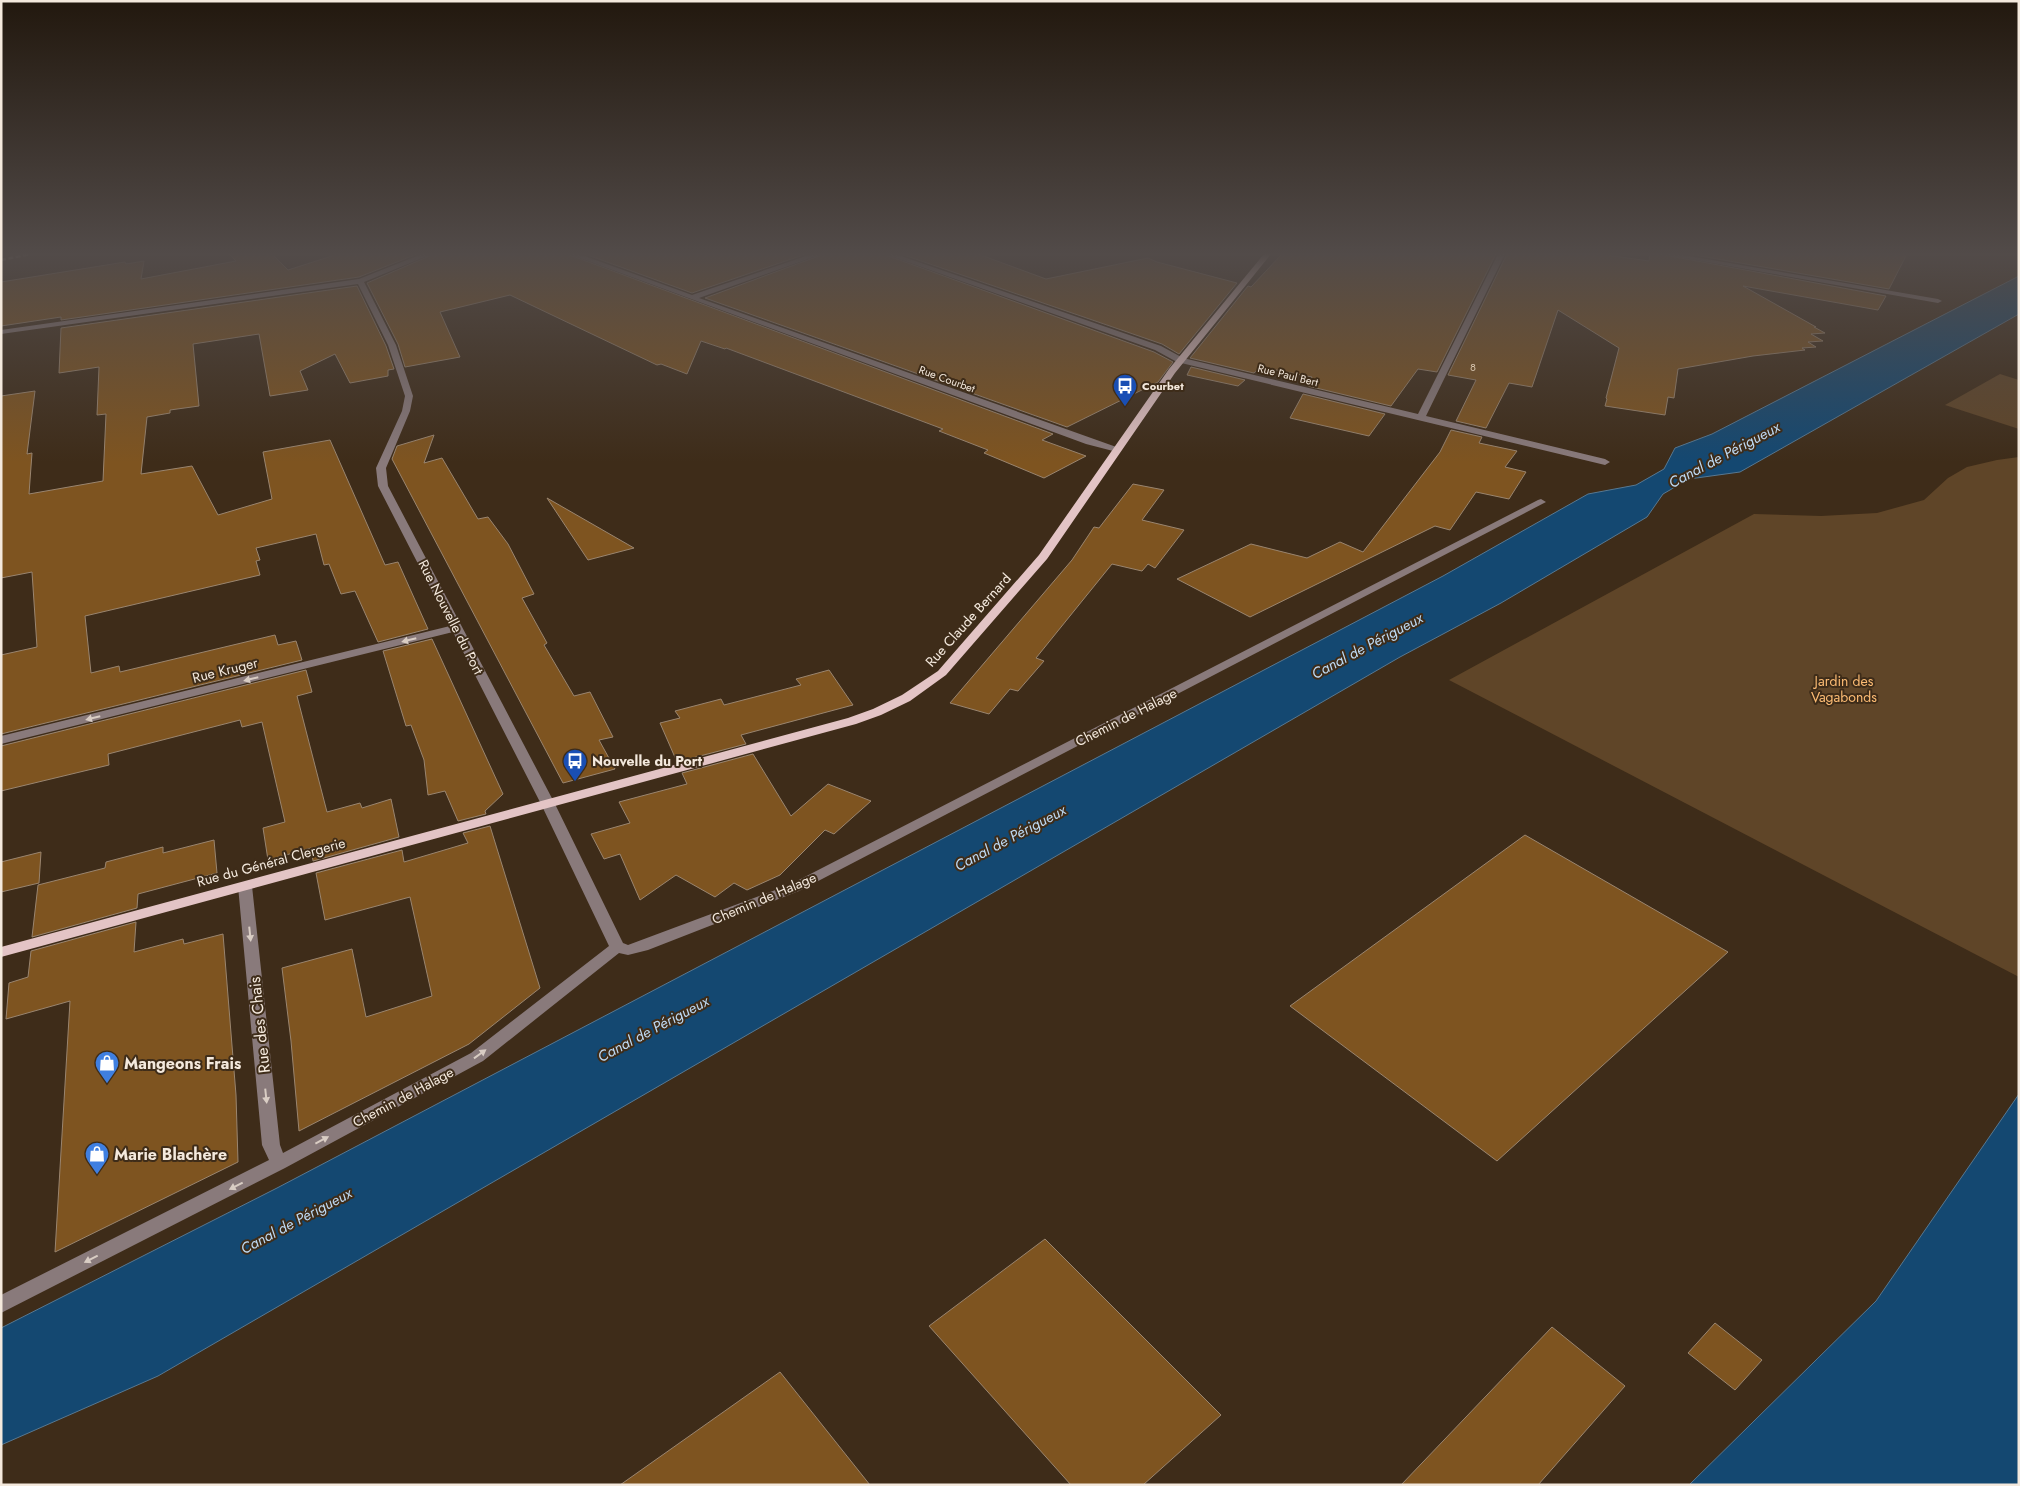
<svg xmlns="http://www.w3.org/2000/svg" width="2020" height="1486" font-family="Jost,sans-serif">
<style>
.green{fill:#5f4528}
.water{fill:#144871;stroke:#577891}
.building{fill:#7e5420;stroke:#9a856f}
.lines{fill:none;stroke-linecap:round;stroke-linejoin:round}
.minor{fill:#897a7b;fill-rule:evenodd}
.major{fill:#e3c4c5;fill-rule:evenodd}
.rail{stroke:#d1c5b8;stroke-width:2.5;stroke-dasharray:5 2.5;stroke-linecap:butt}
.oneway{fill:#d9cdc4}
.labels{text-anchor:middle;stroke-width:4;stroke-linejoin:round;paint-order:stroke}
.number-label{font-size:11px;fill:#d6c4ae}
.far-street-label{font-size:11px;fill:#f4e9dd;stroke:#3e2c19}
.far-poi-label{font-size:11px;font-weight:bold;fill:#f4e9dd;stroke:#3e2c19;text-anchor:start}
.street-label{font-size:14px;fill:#f4e9dd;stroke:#3e2c19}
.park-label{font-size:14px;fill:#fdbc74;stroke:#3e2c19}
.poi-label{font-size:14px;font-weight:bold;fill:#f4e9dd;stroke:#3e2c19;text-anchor:start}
.water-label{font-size:15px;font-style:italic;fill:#bdd9f3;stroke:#3e2c19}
.near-street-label{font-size:16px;fill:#f4e9dd;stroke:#3e2c19}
.near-poi-label{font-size:16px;font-weight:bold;fill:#f4e9dd;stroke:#3e2c19;text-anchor:start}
</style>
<rect width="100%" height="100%" fill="#3e2c19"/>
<!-- green -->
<g class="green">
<polygon points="2000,374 2019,380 2019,429 1945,405"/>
<polygon points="2019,457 2019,977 1449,680 1754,514 1821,516 1877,513 1924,500 1948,478 1967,467 1997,460"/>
</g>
<!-- water -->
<g class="water">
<polygon points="2019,276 2019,314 1740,472 1689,479 1663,494 1647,517 1501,603 1400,657 158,1376 1,1445 1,1328 277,1188 1443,576 1588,494 1636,485 1664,469 1675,448 1712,434"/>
<polygon points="2019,1094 2019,1485 1689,1485 1876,1301"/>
</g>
<!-- building -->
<g class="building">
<polygon points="229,254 272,254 288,270 338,254 417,254 359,277 61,320 61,317 1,326 1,282 125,262 126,264 144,261 141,279 236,261"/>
<polygon points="434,254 567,254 1053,434 1042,440 1086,456 1044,478 984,453 988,450 939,431 943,429 726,348 725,349 701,341 687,374 661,364 657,365 510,295 440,312 460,357 405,367 398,344 367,283"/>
<polygon points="585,254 806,254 692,293"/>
<polygon points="824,254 883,254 1154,352 1173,362 1158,382 1067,427 705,298"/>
<polygon points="901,254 978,254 1046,279 1148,258 1157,262 1237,283 1179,354 1162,344"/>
<polygon points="1282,254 1496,254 1437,372 1418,369 1391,406 1308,386 1312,377 1261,367 1254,373 1190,358 1248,286 1251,287"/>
<polygon points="1507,254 1599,254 1649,261 1650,254 1659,254 1886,296 1878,310 1743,286 1816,327 1814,327 1825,333 1811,334 1823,341 1808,342 1816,347 1802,348 1805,350 1753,356 1678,369 1674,398 1668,397 1665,415 1605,406 1607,399 1606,398 1619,348 1558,310 1532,387 1509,383 1486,428 1456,421 1476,380 1448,375"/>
<polygon points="1689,254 1907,254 1889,289"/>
<polygon points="357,286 386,346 394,369 388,370 388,376 350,383 335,354 300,371 308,390 270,396 259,334 193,344 199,406 170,410 170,413 147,417 141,474 192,466 218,515 272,499 263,452 330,440 385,565 398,562 428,629 378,642 355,591 341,594 329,564 324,565 316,534 256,548 260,560 256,561 260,575 85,616 91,673 119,666 120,672 275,635 278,645 296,641 302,660 1,734 1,655 37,647 32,572 1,578 1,396 35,391 27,454 32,453 29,494 103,481 106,414 97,415 99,367 59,373 61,328"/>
<polygon points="1191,367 1245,380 1238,386 1187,375"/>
<polygon points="1303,394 1385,414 1369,436 1290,418"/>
<polygon points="1451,430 1482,437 1479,443 1517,451 1505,467 1526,472 1509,499 1476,492 1450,530 1435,526 1250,617 1177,579 1251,544 1307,558 1340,542 1363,552 1440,452"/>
<polygon points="434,435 424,463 442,458 478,519 488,517 508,544 534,594 522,598 547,643 544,645 574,696 590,692 613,737 599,740 615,769 563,783 392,459 397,446"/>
<polygon points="1133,484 1164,490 1142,520 1184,530 1155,568 1148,564 1142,571 1112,564 1036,658 1044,661 1018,691 1010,689 989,714 950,703 1072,560 1094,527 1099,528"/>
<polygon points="547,498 634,548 588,560"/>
<polygon points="432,639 503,794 485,811 486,814 458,821 445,791 428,795 424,760 411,725 406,726 383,651"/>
<polygon points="306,670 312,692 297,696 327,812 360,803 362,808 391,799 399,837 313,861 311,848 268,860 263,828 285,822 262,722 242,727 240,720 108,754 109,765 1,791 1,746"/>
<polygon points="829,670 853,705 741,735 746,744 677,762 660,723 680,718 675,711 721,699 724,705 801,685 796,679"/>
<polygon points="753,754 791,816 828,784 871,801 834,834 825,830 780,875 747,890 734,883 715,897 676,875 640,900 620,854 604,859 591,834 630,823 619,802 687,784 682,773"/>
<polygon points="490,826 540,988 469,1044 299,1131 291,1041 282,968 352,949 366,1017 432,996 410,897 325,920 316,873 402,850 404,862 468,843 463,833"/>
<polygon points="1525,835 1728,952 1497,1161 1290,1006"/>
<polygon points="214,840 217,873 138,894 137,908 32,937 38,885 105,868 106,862 163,847 163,853"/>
<polygon points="41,852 39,883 1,892 1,862"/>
<polygon points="136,922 134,952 183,939 184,944 223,934 236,1095 238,1162 55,1252 70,1001 6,1019 9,983 28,977 31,951"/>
<polygon points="1045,1239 1221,1415 1143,1485 1071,1485 929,1326"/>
<polygon points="1715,1323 1762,1360 1735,1390 1688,1353"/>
<polygon points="1552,1327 1625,1386 1538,1485 1401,1485"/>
<polygon points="780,1372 870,1485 620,1485"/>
</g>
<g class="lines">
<!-- minor -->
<g class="minor">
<polygon points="422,254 432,254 364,282 396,345 413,396 410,411 386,468 388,486 555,804 623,943 628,945 789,885 1538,500 1541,499 1546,502 799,891 648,950 628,955 619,953 483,1061 285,1168 1,1313 1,1295 269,1160 262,1145 238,886 240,883 250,883 252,886 280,1145 283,1153 471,1053 609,946 541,804 453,632 1,744 1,736 450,626 378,486 376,468 402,411 405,396 388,345 358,284 1,334 1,330 359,279"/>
<polygon points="569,254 579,254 692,295 812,254 822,254 699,298 1122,449 1117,452 1086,444"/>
<polygon points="885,254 895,254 1161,346 1183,358 1418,414 1498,254 1505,254 1426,416 1605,459 1610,462 1605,465 1177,362 1155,350"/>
<polygon points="1661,254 1677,254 1938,299 1942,301 1938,303"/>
</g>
<!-- major -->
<polygon class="major" points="1264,254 1271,254 1175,373 1047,559 946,675 910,701 881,715 856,724 1,957 1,947 848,718 873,709 902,695 938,671 1039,555 1169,369"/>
<!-- rail -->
<polyline class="rail" points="1,260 31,254"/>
</g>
<!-- one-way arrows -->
<defs><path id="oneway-solid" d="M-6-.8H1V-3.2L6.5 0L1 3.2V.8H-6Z" transform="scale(1.25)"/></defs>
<g class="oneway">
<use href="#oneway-solid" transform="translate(409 640) rotate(166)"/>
<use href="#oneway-solid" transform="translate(251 679) rotate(166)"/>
<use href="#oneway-solid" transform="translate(93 718) rotate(166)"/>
<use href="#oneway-solid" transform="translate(250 934) rotate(84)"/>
<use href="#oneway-solid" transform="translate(480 1054) rotate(-36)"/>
<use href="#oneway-solid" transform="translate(266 1096) rotate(84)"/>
<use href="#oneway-solid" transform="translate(322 1140) rotate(-28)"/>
<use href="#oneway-solid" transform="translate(236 1186) rotate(153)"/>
<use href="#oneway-solid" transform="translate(91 1259) rotate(153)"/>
</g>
<!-- sky -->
<linearGradient id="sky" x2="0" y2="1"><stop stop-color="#22180e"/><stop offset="0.55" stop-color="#524b49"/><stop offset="1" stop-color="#524b49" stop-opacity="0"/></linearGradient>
<rect width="2020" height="462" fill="url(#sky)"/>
<!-- icons -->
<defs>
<symbol id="bus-pin" viewBox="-11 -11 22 30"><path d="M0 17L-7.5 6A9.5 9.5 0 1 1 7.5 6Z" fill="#1a4fb4" stroke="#3e2c19"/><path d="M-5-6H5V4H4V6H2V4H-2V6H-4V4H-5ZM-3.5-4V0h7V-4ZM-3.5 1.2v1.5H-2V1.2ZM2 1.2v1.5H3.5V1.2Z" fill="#fff"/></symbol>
<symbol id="shop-pin" viewBox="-11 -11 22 30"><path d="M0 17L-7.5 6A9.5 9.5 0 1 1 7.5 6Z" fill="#3f7fe0" stroke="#3e2c19"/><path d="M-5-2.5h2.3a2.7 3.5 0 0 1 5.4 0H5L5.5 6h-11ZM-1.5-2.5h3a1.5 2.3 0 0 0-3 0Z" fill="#fff"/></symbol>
</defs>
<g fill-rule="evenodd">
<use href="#bus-pin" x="1111" y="372" width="28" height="38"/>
<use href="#bus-pin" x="561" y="747" width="28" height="38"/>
<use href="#shop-pin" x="93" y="1049" width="28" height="38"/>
<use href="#shop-pin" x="83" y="1140" width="28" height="38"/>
</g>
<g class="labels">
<!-- number labels -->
<g class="number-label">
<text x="1473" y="371">8</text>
</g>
<!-- far-street labels -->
<g class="far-street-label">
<text transform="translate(1288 375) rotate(14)" y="4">Rue Paul Bert</text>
<text transform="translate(947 379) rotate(20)" y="4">Rue Courbet</text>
</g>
<!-- far-poi labels -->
<g class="far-poi-label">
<text x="1142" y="390">Courbet</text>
</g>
<!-- street labels -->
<g class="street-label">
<text transform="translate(451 617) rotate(63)" y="5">Rue Nouvelle du Port</text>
<text transform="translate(968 620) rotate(-48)" y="5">Rue Claude Bernard</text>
<text transform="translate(225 670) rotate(-14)" y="5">Rue Kruger</text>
<text transform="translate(1126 717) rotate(-27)" y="5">Chemin de Halage</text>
<text transform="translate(271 862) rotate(-15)" y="5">Rue du Général Clergerie</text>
<text transform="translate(764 898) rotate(-23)" y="5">Chemin de Halage</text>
<text transform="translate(403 1097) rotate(-28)" y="5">Chemin de Halage</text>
</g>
<!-- park labels -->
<g class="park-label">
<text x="1844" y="686">Jardin des<tspan x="1844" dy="16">Vagabonds</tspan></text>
</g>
<!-- poi labels -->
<g class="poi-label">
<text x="592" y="766">Nouvelle du Port</text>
</g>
<!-- water labels -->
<g class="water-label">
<text transform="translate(1724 455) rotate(-28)" y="5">Canal de Périgueux</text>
<text transform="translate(1367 646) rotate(-28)" y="5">Canal de Périgueux</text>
<text transform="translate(1010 838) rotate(-28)" y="5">Canal de Périgueux</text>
<text transform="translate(653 1029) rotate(-28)" y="5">Canal de Périgueux</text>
<text transform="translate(296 1221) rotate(-28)" y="5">Canal de Périgueux</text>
</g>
<!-- near-street labels -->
<g class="near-street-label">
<text transform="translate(259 1025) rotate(-96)" y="6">Rue des Chais</text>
</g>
<!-- near-poi labels -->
<g class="near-poi-label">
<text x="124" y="1069">Mangeons Frais</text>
<text x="114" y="1160">Marie Blachère</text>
</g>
</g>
<!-- border -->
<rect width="2020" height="1486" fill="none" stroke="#f4e9dd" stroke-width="5"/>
</svg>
